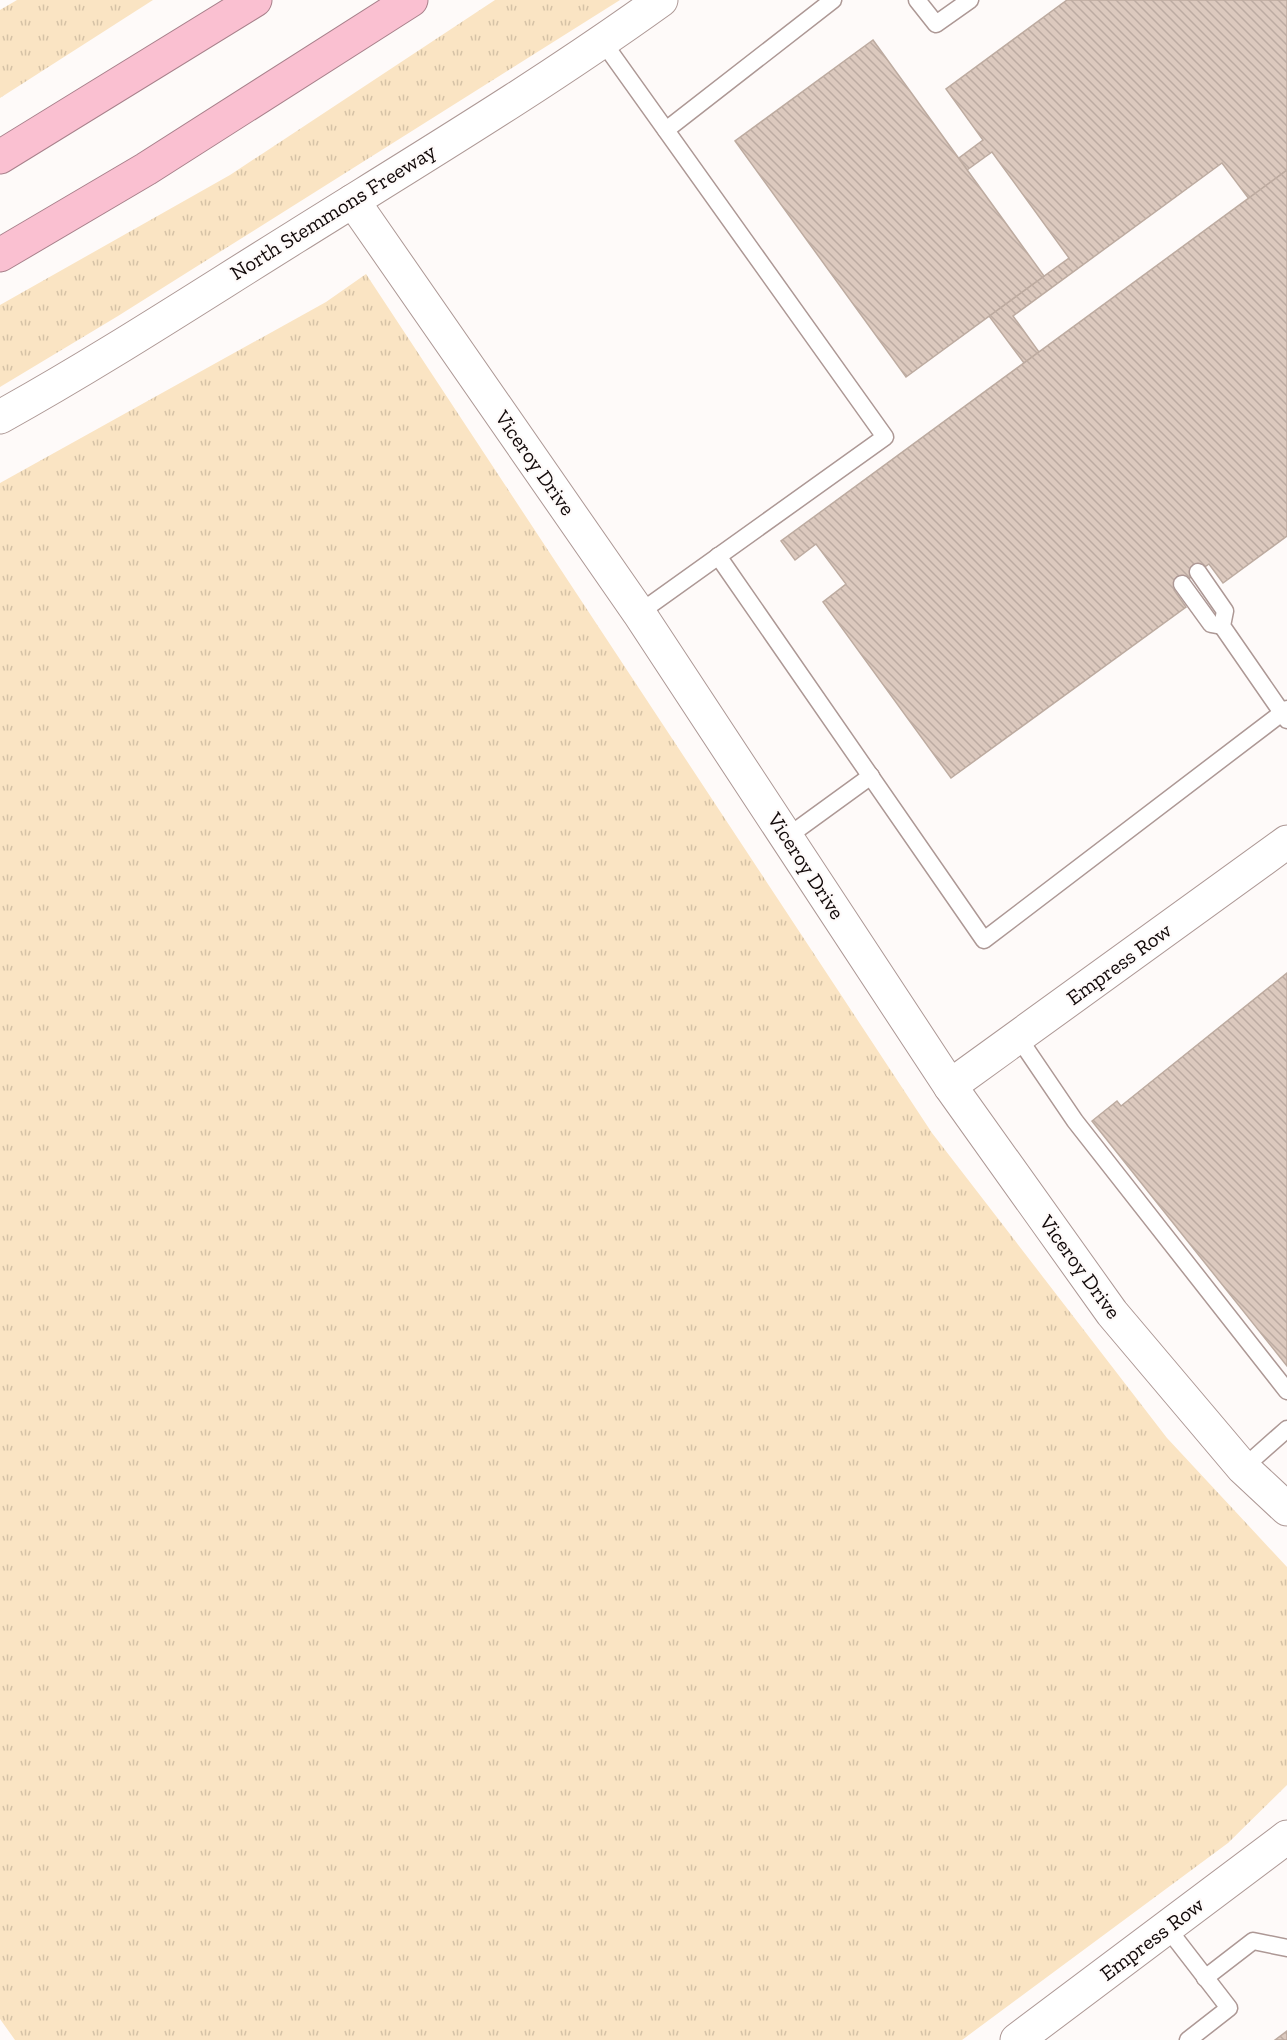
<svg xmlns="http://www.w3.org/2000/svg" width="1287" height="2040" font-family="'Zilla Slab',serif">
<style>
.grass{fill:url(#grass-tufts)}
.building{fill:url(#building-back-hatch);stroke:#bdaba0;stroke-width:1.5}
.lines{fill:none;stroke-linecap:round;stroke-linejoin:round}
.lane-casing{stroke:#ad9895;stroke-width:19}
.street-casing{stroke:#ad9895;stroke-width:35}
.secondary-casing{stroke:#ad9895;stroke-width:35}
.highway-casing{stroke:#a8808b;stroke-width:35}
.lane{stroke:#fff;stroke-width:16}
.street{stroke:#fff;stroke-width:33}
.secondary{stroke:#fff;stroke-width:33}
.highway{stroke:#fac0d1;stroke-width:33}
.labels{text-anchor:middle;stroke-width:4.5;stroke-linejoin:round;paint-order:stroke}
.street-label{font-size:21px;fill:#110909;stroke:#fefaf9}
</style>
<defs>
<pattern id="grass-tufts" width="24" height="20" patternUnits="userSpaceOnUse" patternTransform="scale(1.5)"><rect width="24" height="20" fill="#fae4c3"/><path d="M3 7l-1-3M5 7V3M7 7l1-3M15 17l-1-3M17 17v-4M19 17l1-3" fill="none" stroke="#d5c2a6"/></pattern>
<pattern id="building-back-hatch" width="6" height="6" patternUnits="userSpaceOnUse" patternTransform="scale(1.5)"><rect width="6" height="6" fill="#dcc9be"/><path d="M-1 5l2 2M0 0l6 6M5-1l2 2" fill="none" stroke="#bcaba2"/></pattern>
</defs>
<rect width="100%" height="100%" fill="#fefaf9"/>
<!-- grass -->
<g class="grass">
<polygon points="17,0 153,0 0,98 0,10"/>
<polygon points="495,0 620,0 118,316 0,387 0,305 230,175"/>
<polygon points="366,274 932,1133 1167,1438 1287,1567 1287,1785 1228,1843 962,2040 15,2040 0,2019 0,483 326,302"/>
</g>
<!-- building -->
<g class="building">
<polygon points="1067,0 1287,0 1287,170 1249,199 1222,163 1013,316 1039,352 1024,363 989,316 1069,258 992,152 967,170 959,158 983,140 946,89"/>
<polygon points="873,40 1044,276 906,377 735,141"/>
<polygon points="1287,170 1287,536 1223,583 1209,564 1198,572 1174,590 1186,607 951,778 823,602 846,584 816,544 795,560 781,541"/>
<polygon points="1287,973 1287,1366 1092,1121 1117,1101 1121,1106"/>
<polygon points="1287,2031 1287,2040 1275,2040"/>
</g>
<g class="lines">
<defs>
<g id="lane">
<polyline points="917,0 936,24 970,0"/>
<polyline points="603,42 885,437 639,613"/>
<polyline points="666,130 833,0"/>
<polyline points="718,556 984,940 1287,709"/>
<polyline points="1198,572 1225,611 1222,626 1287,720"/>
<polyline points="1182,584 1211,624 1222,626"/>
<polyline points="787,837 871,776"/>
<polyline points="1018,1037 1075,1121 1287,1391"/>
<polyline points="1243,1468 1287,1429"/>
<polyline points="1168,1929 1229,2008 1188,2040"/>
<polyline points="1205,1978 1253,1941 1287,1948"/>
</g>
<g id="street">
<polyline points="353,201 639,613 950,1086 1112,1313 1243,1468 1287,1509"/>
<polyline points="950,1086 1287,842"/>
<polyline points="1017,2040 1287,1837"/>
</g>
<path id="secondary" d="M0 417C101 361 197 298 295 237 418 160 543 85 661 0"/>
<g id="highway">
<polyline points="0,157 255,0"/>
<polyline points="0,255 146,169 411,0"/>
</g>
</defs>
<!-- lane casing -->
<use href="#lane" class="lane-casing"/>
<!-- street casing -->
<use href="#street" class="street-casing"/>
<!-- secondary casing -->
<use href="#secondary" class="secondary-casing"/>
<!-- highway casing -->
<use href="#highway" class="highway-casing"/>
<!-- lane -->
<use href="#lane" class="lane"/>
<!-- street -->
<use href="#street" class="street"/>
<!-- secondary -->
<use href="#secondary" class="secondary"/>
<!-- highway -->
<use href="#highway" class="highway"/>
</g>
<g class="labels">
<!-- street labels -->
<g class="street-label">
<text transform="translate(333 212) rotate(-32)" y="7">North Stemmons Freeway</text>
<text transform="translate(535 463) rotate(55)" y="7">Viceroy Drive</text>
<text transform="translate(806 866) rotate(57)" y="7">Viceroy Drive</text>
<text transform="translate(1119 964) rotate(-36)" y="7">Empress Row</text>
<text transform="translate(1080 1267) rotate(54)" y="7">Viceroy Drive</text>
<text transform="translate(1152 1939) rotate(-37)" y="7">Empress Row</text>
</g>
</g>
</svg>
